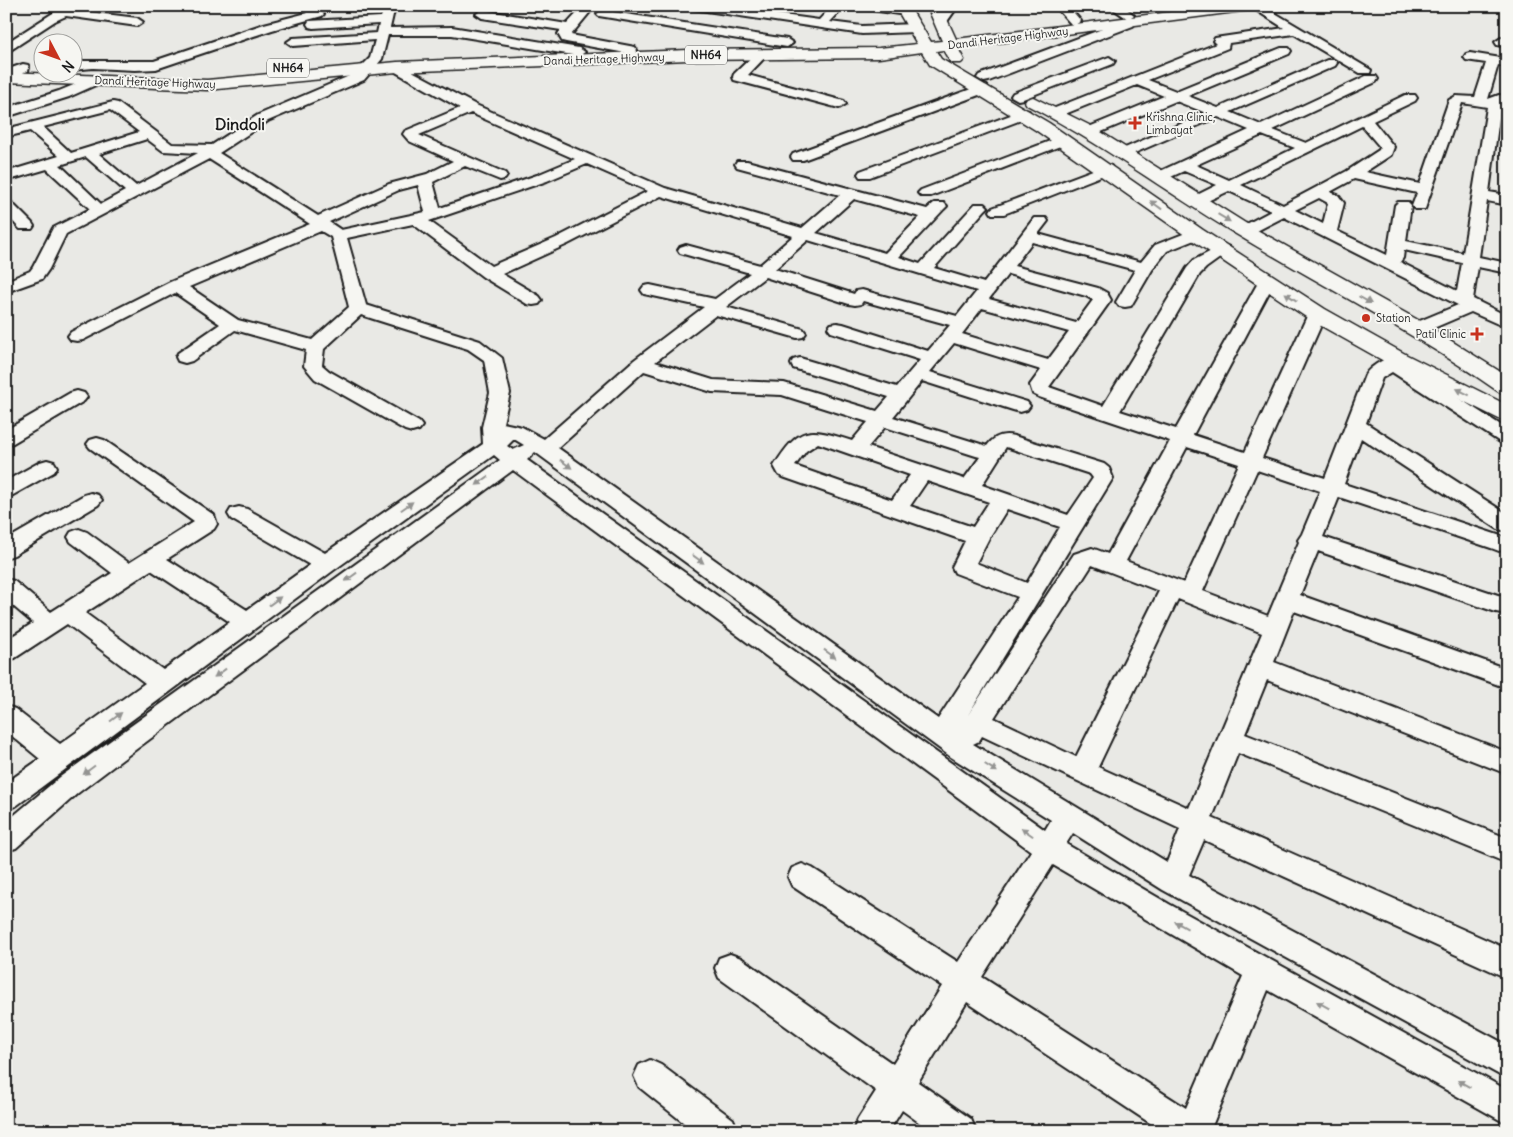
<svg xmlns="http://www.w3.org/2000/svg" width="1513" height="1137" font-family="Delius,sans-serif">
<style>
.lines{fill:none;stroke-linecap:round;stroke-linejoin:round}
.minor-casing{stroke:#1c1c1c;stroke-width:4}
.major-casing{stroke:#1c1c1c;stroke-width:3}
.minor{fill:#f6f6f2;fill-rule:evenodd}
.major{fill:#f6f6f2;fill-rule:evenodd}
.oneway{fill:#949492}
.poi-dot{fill:#c8321e;stroke:#f6f6f2;stroke-width:2}
.labels{text-anchor:middle;stroke-width:4;stroke-linejoin:round;paint-order:stroke}
.far-street-label{font-size:11px;fill:#1c1c1c;stroke:#f6f6f2}
.far-poi-label{font-size:11px;fill:#1c1c1c;stroke:#f6f6f2;text-anchor:start}
.shield{fill:#f6f6f2;stroke:#5d5d5c;stroke-width:1}
.shield-label{font-size:12px;font-weight:bold;fill:#1c1c1c}
.far-district-label{font-size:16px;font-weight:bold;fill:#1c1c1c;stroke:#f6f6f2}
</style>
<rect width="100%" height="100%" fill="#e9e9e5"/>
<filter id="ink" filterUnits="userSpaceOnUse"><feTurbulence type="fractalNoise" baseFrequency=".02" numOctaves="2"/><feDisplacementMap in="SourceGraphic" scale="10" xChannelSelector="R" yChannelSelector="G"/><feConvolveMatrix kernelMatrix="1 2 1 2 8 2 1 2 1" color-interpolation-filters="sRGB"/></filter>
<g filter="url(#ink)">
<g class="lines">
<defs>
<g id="minor">
<polygon points="64,6 76,6 73,10 137,18 143,22 137,26 66,16 55,21 6,53 6,43"/>
<polygon points="295,6 311,6 324,14 322,16 272,30 156,69 135,70 93,68 72,70 72,62 83,61 154,61 264,24 307,13"/>
<path d="M386 6H398L393 15 390 28 452 27 579 48 585 52 579 56 452 35H388L382 59 364 80 268 121 219 153 318 216 389 184 427 174 453 161 409 141 403 134 405 131 460 108 392 70 391 67 392 64 397 63 476 105 665 188 802 228 840 195 737 167 735 164 737 161H747L927 209 934 203H944L947 206 944 209 899 257 920 264 975 204H985L988 207 985 210 934 268 984 283 1034 218H1046L1048 221 1038 234 1141 262 1155 245 1196 229 1202 231 1204 234 1202 237 1167 251 1152 270 1131 306 1125 307 1119 306 1116 302 1135 270 1032 242 1014 266 1098 288 1107 293 1111 300 1049 387 1103 406 1187 268 1194 260 1223 245 1229 247 1231 250 1206 268 1200 274 1120 411 1176 429 1259 281 1261 277H1273L1275 281 1193 435 1245 452 1308 314 1311 310 1317 309 1323 310 1326 314 1262 458 1325 478 1365 375C1372 364 1393 353 1406 356L1408 360 1405 364 1507 429V444L1500 442 1392 372 1382 378 1366 423 1507 514V531L1498 529 1361 438 1344 484 1507 538V548L1499 551 1491 548 1339 497 1323 537 1507 598V614L1496 612 1318 551 1300 595 1507 669V688L1294 611 1274 662 1507 752V774L1267 680 1245 734 1507 838V863L1238 753 1212 818 1507 949V978L1204 840 1189 875 1507 1045V1079L1163 890 1073 833 1066 844 1169 904 1507 1090V1124L1268 990 1210 1131H1162L967 1002 918 1082 971 1119 976 1131H931L902 1110 889 1131H853L858 1119 876 1091 719 978 715 968 719 958 730 954 741 958 893 1064 942 986 792 886 788 877 792 868 802 864 812 868 958 962 1031 851 513 470 123 759 78 793 16 848 6 851V822L60 777 500 460 494 455 334 570 16 806 6 809V783L40 759 6 731V706L15 709 60 744 145 683 67 624 15 658 6 661V640L33 623 6 600V579L14 581 51 612 112 573 71 542 68 537 71 532 79 529 87 532 129 563 194 522 90 448 87 444 90 440 97 438 104 440 214 515 217 524 214 529 167 559 247 610 310 565 231 519 228 514 231 509 239 507 247 509 325 553 483 444 482 427 490 393 484 360 468 349 361 315 324 349 322 365 329 371 419 422 422 426 419 430 412 432 405 430 315 379 304 366 306 350 235 330 192 361 185 363 178 361 176 357 178 353 220 324 175 293 83 340 77 341 71 340 68 336 71 332 170 282 310 224 209 159 66 234 49 269 42 279 6 292V281L30 271 33 267 53 228 90 209 47 169 6 181V172L59 156 30 131 6 137V129L113 102 118 103 172 144 212 145 258 115 354 74 370 58 375 40 293 46 287 42 293 38 377 33 379 24 313 28 309 27 307 24 309 21 381 17ZM110 110 139 132 71 153 43 127ZM471 113 575 159 537 175 440 208 433 182 465 166 500 180 505 179 507 176 505 173 419 135ZM147 139 163 151 198 153 136 186 99 154ZM86 157 125 191 101 204 60 165ZM587 164 648 191 556 238 491 266 429 221 547 181ZM418 185 425 212 341 230 329 222 399 190ZM661 196 793 236 760 265 686 245 680 247 678 250 680 253 750 273 715 299 650 285 644 286 641 290 644 294 704 307 634 360 544 439 522 427 503 423 510 393 502 358 480 341 366 305 347 238 413 224 483 277 527 304 533 305 539 304 542 300 539 296 502 274 568 244ZM854 199 920 217 885 253 816 233ZM321 231 331 237 349 307 312 340 238 320 189 287ZM808 240 977 291 957 316 862 290 856 291 854 294 775 269ZM1008 274 1086 296 1093 300 1076 323 989 299ZM765 277 849 304 855 305 861 304 863 301 950 325 928 351 843 324 837 323 831 324 828 328 831 332 920 360 897 387 800 358 793 360 791 364 793 368 889 397 877 411 784 383 713 380 655 362 716 315 797 338 803 337 806 333 803 329 726 307ZM982 308 1069 332 1048 360 962 334ZM954 343 1041 370 1030 385 1033 394 1039 397 1170 441 1108 554 1092 548 1074 554 968 715 1113 478 1109 468 1104 464 1014 436C1003 433 994 436 987 446L893 417 922 381 1013 410 1020 412 1027 410 1030 406 1027 402 930 372ZM644 371 712 392 782 395 868 422 852 441C808 427 800 425 774 466L779 475 783 477 965 541 952 567 955 573 1018 597 938 719 558 448ZM885 427 976 456 980 457 964 479 868 447ZM514 439 524 445 513 450 507 446ZM818 443 910 475 892 500 795 466 806 451ZM1006 447 1090 474 1093 478 1068 515 982 485ZM1187 447 1239 464 1184 583 1126 561ZM535 452 951 757 1051 820 1045 830 527 460ZM1257 470 1320 491 1302 534 1298 540 1299 542 1268 616 1203 591ZM927 481 989 502 973 527 910 506ZM1007 509 1060 527 1027 583 976 563 989 538ZM1092 565 1159 591 1076 757 994 718ZM151 570 230 622 163 670 85 613ZM1178 599 1262 633 1189 808 1098 767ZM982 736 1180 829 1167 862 973 744 979 741ZM1053 865 1243 976 1186 1108 982 977Z"/>
<polygon points="606,6 620,6 613,12 787,39 793,43 787,47 599,16 597,14"/>
<polygon points="687,6 719,6 819,20 832,6 845,6 830,22 862,26 916,24 922,28 916,32 862,34 693,9"/>
<polygon points="860,6 895,6 909,9 911,11 905,15 866,9"/>
<polygon points="946,6 958,6 946,23 938,23 936,20"/>
<polygon points="1055,6 1068,6 1081,21 1075,25 1071,24"/>
<polygon points="1109,6 1123,6 1134,15 1128,19"/>
<path d="M1263 6 1371 70 1370 73H1360L1294 34 1229 43 1228 48 1148 80 1176 91 1281 48H1289L1291 51 1289 54 1188 96 1218 108 1327 60H1335L1337 63 1335 66 1230 112 1261 125 1366 76H1376L1378 79 1376 82 1273 130 1306 143 1405 95H1415L1417 98 1415 101 1373 121 1394 147 1391 155 1365 172 1420 184 1449 100 1456 96 1475 97 1486 63 1466 60 1464 57 1466 54 1470 53 1507 59V67L1498 65 1488 99 1499 95 1507 96V104L1501 103 1489 192 1507 195V205L1487 201 1479 257 1507 263V273L1478 267 1473 299 1507 316V328L1471 312 1422 333 1416 334 1410 333 1407 329 1410 325 1458 305 1284 217 1251 234H1239L1237 231 1239 228 1271 211 1229 191 1201 204H1191L1188 201 1191 198 1217 185 1184 171 1164 180H1154L1152 177 1154 174 1249 130 1218 117 1123 158 1118 157 1116 154 1118 151 1206 113 1176 101 1094 135H1084L1082 132 1084 129 1164 96 1137 85 1060 116H1050L1048 113 1050 110 1216 44 1213 41 1215 38 1284 28 1254 9 1256 7ZM1462 103 1487 107 1463 253 1406 241 1411 205 1408 202H1398L1395 205 1387 255 1337 231 1344 203 1338 195 1330 192 1354 179 1417 193 1412 206 1415 209H1425ZM1362 126 1380 147 1379 150 1347 171 1283 205 1241 185ZM1262 135 1295 148 1229 180 1196 165ZM1319 198 1328 203 1323 224 1295 210ZM1404 250 1462 263 1457 291 1400 262 1403 258Z"/>
<polygon points="584,8 590,12 571,35 635,47 637,50 635,53 631,54 566,42 562,41 558,34 561,30 482,18 476,14 482,10 567,24 580,10"/>
<polygon points="1129,19 1135,23 1133,26 989,81 984,82 977,78 979,75"/>
<polygon points="1501,38 1507,39 1507,47 1497,45 1495,42"/>
<polygon points="762,50 768,54 748,75 844,101 846,104 839,108 734,80 733,77 734,74 758,51"/>
<polygon points="1109,57 1115,61 1113,64 1023,99 1018,100 1011,96 1013,93"/>
<polygon points="23,64 28,65 29,68 28,71 6,79 6,70"/>
<polygon points="93,77 98,78 100,81 98,84 69,97 6,117 6,108 59,91"/>
<polygon points="982,85 987,86 989,89 987,92 803,160 793,160 791,157 793,154"/>
<polygon points="1024,110 1029,111 1031,114 1029,117 870,177 860,177 858,174 860,171"/>
<polygon points="1063,136 1068,137 1070,140 1068,143 931,196 921,196 918,193 921,190"/>
<polygon points="1106,165 1111,166 1113,169 1111,172 1004,214 992,214 990,211 992,208"/>
<polygon points="6,200 11,202 32,223 34,226 32,229 20,229 6,214"/>
<polygon points="77,391 84,393 87,397 84,401 13,443 6,445 6,430 70,393"/>
<polygon points="47,460 54,462 57,467 54,472 13,495 6,497 6,481 40,462"/>
<polygon points="91,493 98,495 102,500 98,505 14,555 6,558 6,540 84,495"/>
<polygon points="650,1060 661,1065 733,1119 738,1131 694,1131 639,1087 634,1076 639,1065"/>
</g>
<g id="major">
<polygon points="895,6 909,6 931,42 942,41 927,6 941,6 956,39 1218,6 1258,6 1251,10 958,48 964,60 961,63 951,63 943,50 936,51 941,59 1049,123 1203,230 1325,309 1407,355 1507,405 1507,421 1499,419 1391,365 1309,319 1189,238 1037,131 930,65 922,52 879,58 688,60 397,72 207,90 6,82 6,72 207,80 397,62 688,50 879,48 917,44"/>
<path d="M1033 97 1093 127 1250 226 1418 320 1507 376V394L1499 392C1415 333 1324 287 1236 234 1166 192 1101 143 1027 105L1025 102 1027 99Z"/>
</g>
</defs>
<!-- minor casing -->
<use href="#minor" class="minor-casing"/>
<!-- major casing -->
<use href="#major" class="major-casing"/>
<!-- minor -->
<use href="#minor" class="minor"/>
<!-- major -->
<use href="#major" class="major"/>
</g>
<!-- one-way arrows -->
<defs><path id="oneway-solid" d="M-6-.8H1V-3.2L6.5 0L1 3.2V.8H-6Z" transform="scale(1.25)"/></defs>
<g class="oneway">
<use href="#oneway-solid" transform="translate(1156 205) rotate(-144)"/>
<use href="#oneway-solid" transform="translate(1224 218) rotate(31)"/>
<use href="#oneway-solid" transform="translate(1291 297) rotate(-146)"/>
<use href="#oneway-solid" transform="translate(1365 300) rotate(30)"/>
<use href="#oneway-solid" transform="translate(1463 392) rotate(-153)"/>
<use href="#oneway-solid" transform="translate(566 464) rotate(36)"/>
<use href="#oneway-solid" transform="translate(482 481) rotate(144)"/>
<use href="#oneway-solid" transform="translate(407 506) rotate(-35)"/>
<use href="#oneway-solid" transform="translate(698 559) rotate(36)"/>
<use href="#oneway-solid" transform="translate(351 577) rotate(144)"/>
<use href="#oneway-solid" transform="translate(275 601) rotate(-36)"/>
<use href="#oneway-solid" transform="translate(830 654) rotate(36)"/>
<use href="#oneway-solid" transform="translate(220 673) rotate(144)"/>
<use href="#oneway-solid" transform="translate(116 717) rotate(-37)"/>
<use href="#oneway-solid" transform="translate(991 768) rotate(32)"/>
<use href="#oneway-solid" transform="translate(89 770) rotate(143)"/>
<use href="#oneway-solid" transform="translate(1027 832) rotate(-145)"/>
<use href="#oneway-solid" transform="translate(1181 925) rotate(-151)"/>
<use href="#oneway-solid" transform="translate(1323 1005) rotate(-151)"/>
<use href="#oneway-solid" transform="translate(1464 1084) rotate(-151)"/>
</g>
</g>
<!-- markers -->
<g class="poi-dot">
<path d="M1132.5 115.5h5v5h5v5h-5v5h-5v-5h-5v-5h5z"/>
<circle cx="1366" cy="318" r="5"/>
<path d="M1474.5 326.5h5v5h5v5h-5v5h-5v-5h-5v-5h5z"/>
</g>
<g class="labels">
<!-- far-street labels -->
<g class="far-street-label">
<text transform="translate(1008 38) rotate(-7)" y="4">Dandi Heritage Highway</text>
<text transform="translate(604 59) rotate(-2)" y="4">Dandi Heritage Highway</text>
<text transform="translate(155 82) rotate(2)" y="4">Dandi Heritage Highway</text>
</g>
<!-- far-poi labels -->
<g class="far-poi-label">
<text x="1146" y="121">Krishna Clinic,<tspan x="1146" dy="13">Limbayat</tspan></text>
<text x="1376" y="322">Station</text>
<text x="1466" y="338" text-anchor="end">Patil Clinic</text>
</g>
<!-- shield labels -->
<g class="shield">
<rect x="685" y="45.5" width="42" height="19" rx="4"/>
<rect x="267" y="58.5" width="42" height="19" rx="4"/>
</g>
<g class="shield-label">
<text x="706" y="59">NH64</text>
<text x="288" y="72">NH64</text>
</g>
<!-- far-district labels -->
<g class="far-district-label">
<text x="240" y="130">Dindoli</text>
</g>
</g>
<!-- margin -->
<rect width="1513" height="1137" fill="none" stroke="#f6f6f2" stroke-width="25"/>
<rect x="12" y="12" width="1488" height="1112" fill="none" stroke="#1c1c1c" stroke-width="2" filter="url(#ink)"/>
<!-- north arrow -->
<g transform="translate(58 58) rotate(131)"><circle r="24" fill="#f6f6f2" stroke="#9f9f9c"/>
<path d="M0-4L9 19L0 12L-9 19Z" fill="#c8321e"/>
<text y="-8" font-size="14" font-weight="bold" text-anchor="middle" fill="#1c1c1c">N</text>
</g>
</svg>
